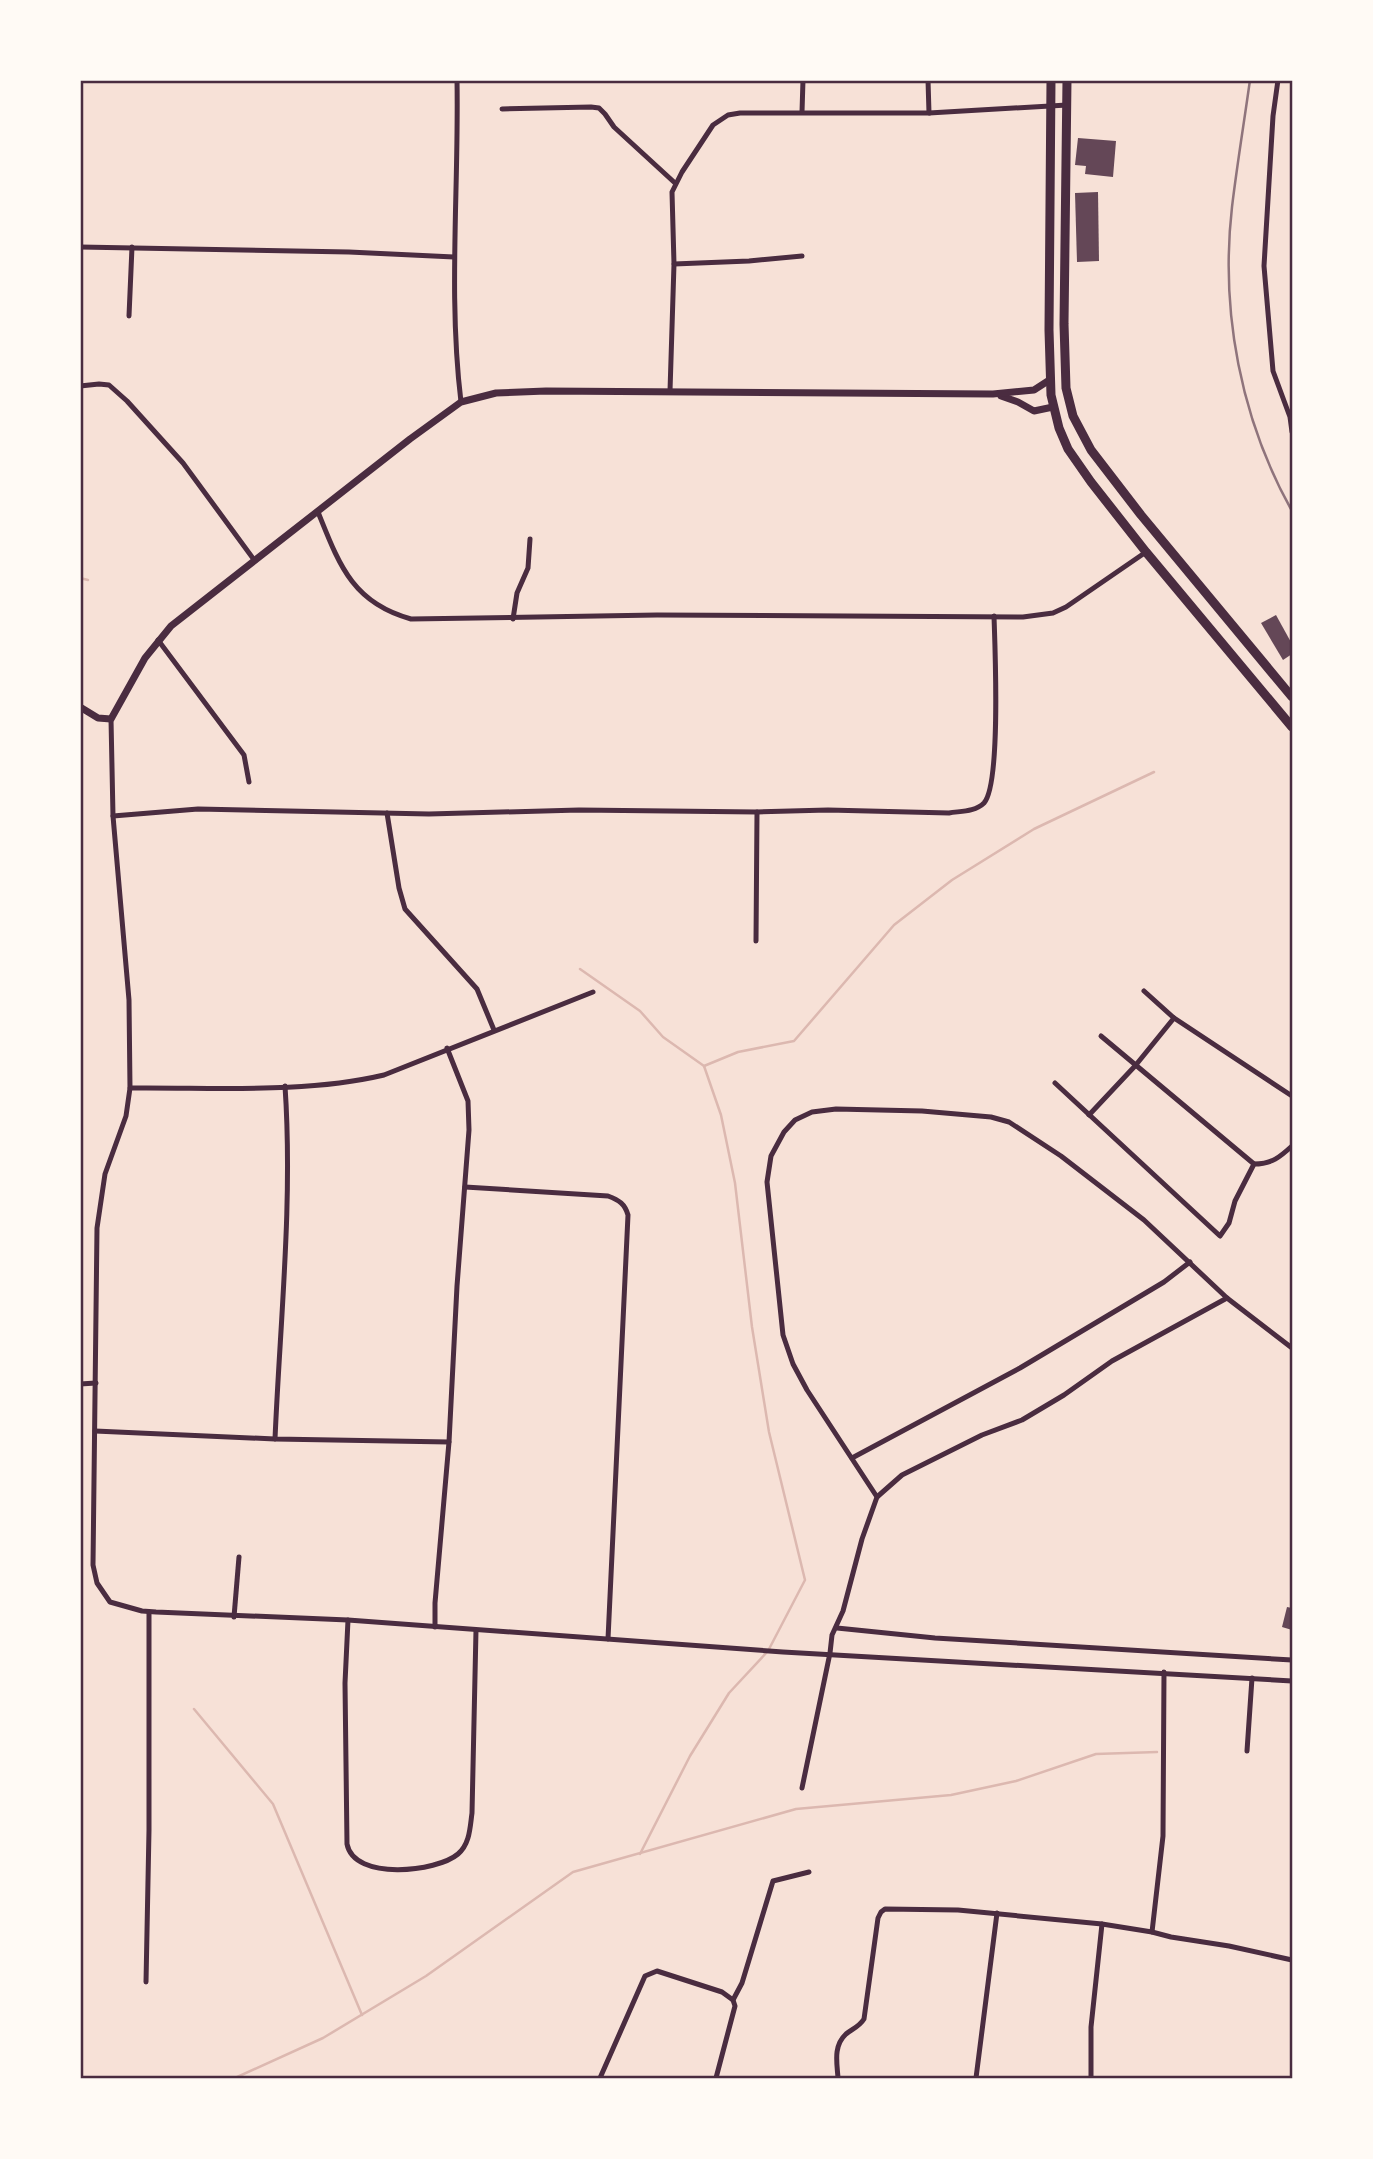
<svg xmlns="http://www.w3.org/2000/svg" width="1373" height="2159" font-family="'Noto Sans',sans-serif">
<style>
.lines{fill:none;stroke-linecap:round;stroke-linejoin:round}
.stream{stroke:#dcb8b0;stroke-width:2.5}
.building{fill:#644757}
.minor{stroke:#4a2c40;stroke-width:5}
.tertiary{stroke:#4a2c40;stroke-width:7}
.primary{stroke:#4a2c40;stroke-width:9}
.rail{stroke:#8f747c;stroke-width:2.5}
.neatline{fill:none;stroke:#4a2c40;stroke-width:2.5}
</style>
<rect width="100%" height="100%" fill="#f7e1d7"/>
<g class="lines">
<!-- stream -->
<g class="stream">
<polyline points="80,578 88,580"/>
<polyline points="580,969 640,1011 663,1037 704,1066 721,1115 735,1183 752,1327 769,1432 805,1580 768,1651 729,1693 690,1756 640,1854"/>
<polyline points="704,1066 738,1052 794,1041 894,925 952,880 1034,829 1154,772"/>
<polyline points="194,1709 273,1804 362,2015"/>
<polyline points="235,2078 323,2038 426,1976 573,1872 796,1809 951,1795 1016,1781 1096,1754 1157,1752"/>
</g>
</g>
<!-- building -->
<g class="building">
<polygon points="1078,138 1116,141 1113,177 1085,174 1086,166 1075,165"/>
<polygon points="1098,192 1099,261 1077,262 1075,193"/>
<polygon points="1276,615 1292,644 1292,654 1283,660 1261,623"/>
<polygon points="1287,1607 1292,1608 1292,1630 1282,1627"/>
</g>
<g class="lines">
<!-- minor -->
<g class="minor">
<path d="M457 80C459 188 448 295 461 402"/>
<polyline points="928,80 929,113"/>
<polyline points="1278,80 1273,116 1264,266 1273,371 1290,417 1292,432"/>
<polyline points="502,109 591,107 599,108 605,114 614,127 675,183"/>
<polyline points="802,112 803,80"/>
<polyline points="80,247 349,252 454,257"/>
<polyline points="674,264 749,261 802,256"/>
<polyline points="129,316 132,247"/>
<polyline points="80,386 99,384 109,385 127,401 183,463 255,561"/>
<polyline points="670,391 674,264 672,192 682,172 713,125 728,115 740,113 929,113 1067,105"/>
<path d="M318 512C339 564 352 603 411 619L657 615 1023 617 1053 613 1066 607 1146 552"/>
<polyline points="513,619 517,593 528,568 530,539"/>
<polyline points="158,640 244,755 249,782"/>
<polyline points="111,719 113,816 129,1000 130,1088 126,1116 105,1174 97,1228 93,1565 97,1583 110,1602 142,1611 156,1612 348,1620 783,1652 1292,1681"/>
<polyline points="387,813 399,888 405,909 477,989 494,1030"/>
<path d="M113 816 198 809 429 814 579 810 757 812 828 810 949 813C960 811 975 812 984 803 1001 784 995 648 994 616"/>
<polyline points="756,941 757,812"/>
<polyline points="1144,991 1174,1018 1292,1096"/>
<polyline points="1101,1036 1254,1164"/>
<path d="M1055 1083 1220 1236 1229 1223 1235 1201 1254 1164C1272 1164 1280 1157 1292 1146"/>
<path d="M130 1088C213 1087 303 1094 384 1075L593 992"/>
<polyline points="1089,1115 1135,1066 1174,1018"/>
<path d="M465 1187 608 1196C619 1200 625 1204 628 1215L608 1639"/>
<polyline points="80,1384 96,1383"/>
<polyline points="95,1431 275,1439 449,1442"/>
<path d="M275 1439C280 1322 293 1203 285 1086"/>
<polyline points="852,1458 1020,1368 1164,1282 1190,1262"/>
<polyline points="877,1497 902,1475 982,1435 1022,1420 1064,1395 1112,1361 1227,1298"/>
<polyline points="234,1617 239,1557"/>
<path d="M348 1620 345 1683 347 1844C354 1881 437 1872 458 1854 470 1844 470 1827 472 1813L476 1630"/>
<polyline points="435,1627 435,1603 449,1442 457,1286 469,1130 468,1101 447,1048"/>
<polyline points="837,1628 935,1638 1292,1660"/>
<polyline points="1247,1751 1252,1678"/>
<polyline points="802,1788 830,1653 832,1635 843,1611 862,1539 877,1497 807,1390 793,1364 783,1335 767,1182 771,1156 784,1132 795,1120 812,1112 836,1109 922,1111 991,1117 1009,1122 1061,1156 1144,1220 1227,1298 1292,1348"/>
<polyline points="1152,1932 1163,1836 1164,1672"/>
<polyline points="146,1982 149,1830 149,1612"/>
<polyline points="600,2078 645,1976 657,1971 722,1992 733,2000"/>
<polyline points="716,2078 735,2006 733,2000 742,1983 773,1881 809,1872"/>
<path d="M838 2078C837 2063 833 2046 846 2034 852 2029 859 2027 864 2019L878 1918 881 1912 885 1909 958 1910 1102 1924 1152 1932 1171 1937 1229 1946 1292 1960"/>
<polyline points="976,2078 997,1913"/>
<polyline points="1091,2078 1091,2027 1102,1924"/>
</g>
<!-- tertiary -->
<g class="tertiary">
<polyline points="1001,396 1018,402 1034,411 1053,407"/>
<polyline points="80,707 98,718 111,719 145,658 171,626 410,439 461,402 496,393 546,391 993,394 1034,390 1051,379"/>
</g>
<!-- primary -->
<g class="primary">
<polyline points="1051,80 1049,330 1051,395 1059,428 1068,449 1091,482 1146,552 1292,727"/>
<polyline points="1067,80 1064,324 1066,388 1073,416 1091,450 1141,515 1292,697"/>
</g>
<!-- rail -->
<path class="rail" d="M1250 80C1244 123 1237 165 1232 207 1220 312 1241 420 1292 511"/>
</g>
<!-- border -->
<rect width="1373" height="2159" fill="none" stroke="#fffaf5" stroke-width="164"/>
<rect x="82" y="82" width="1209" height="1995" class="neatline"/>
</svg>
